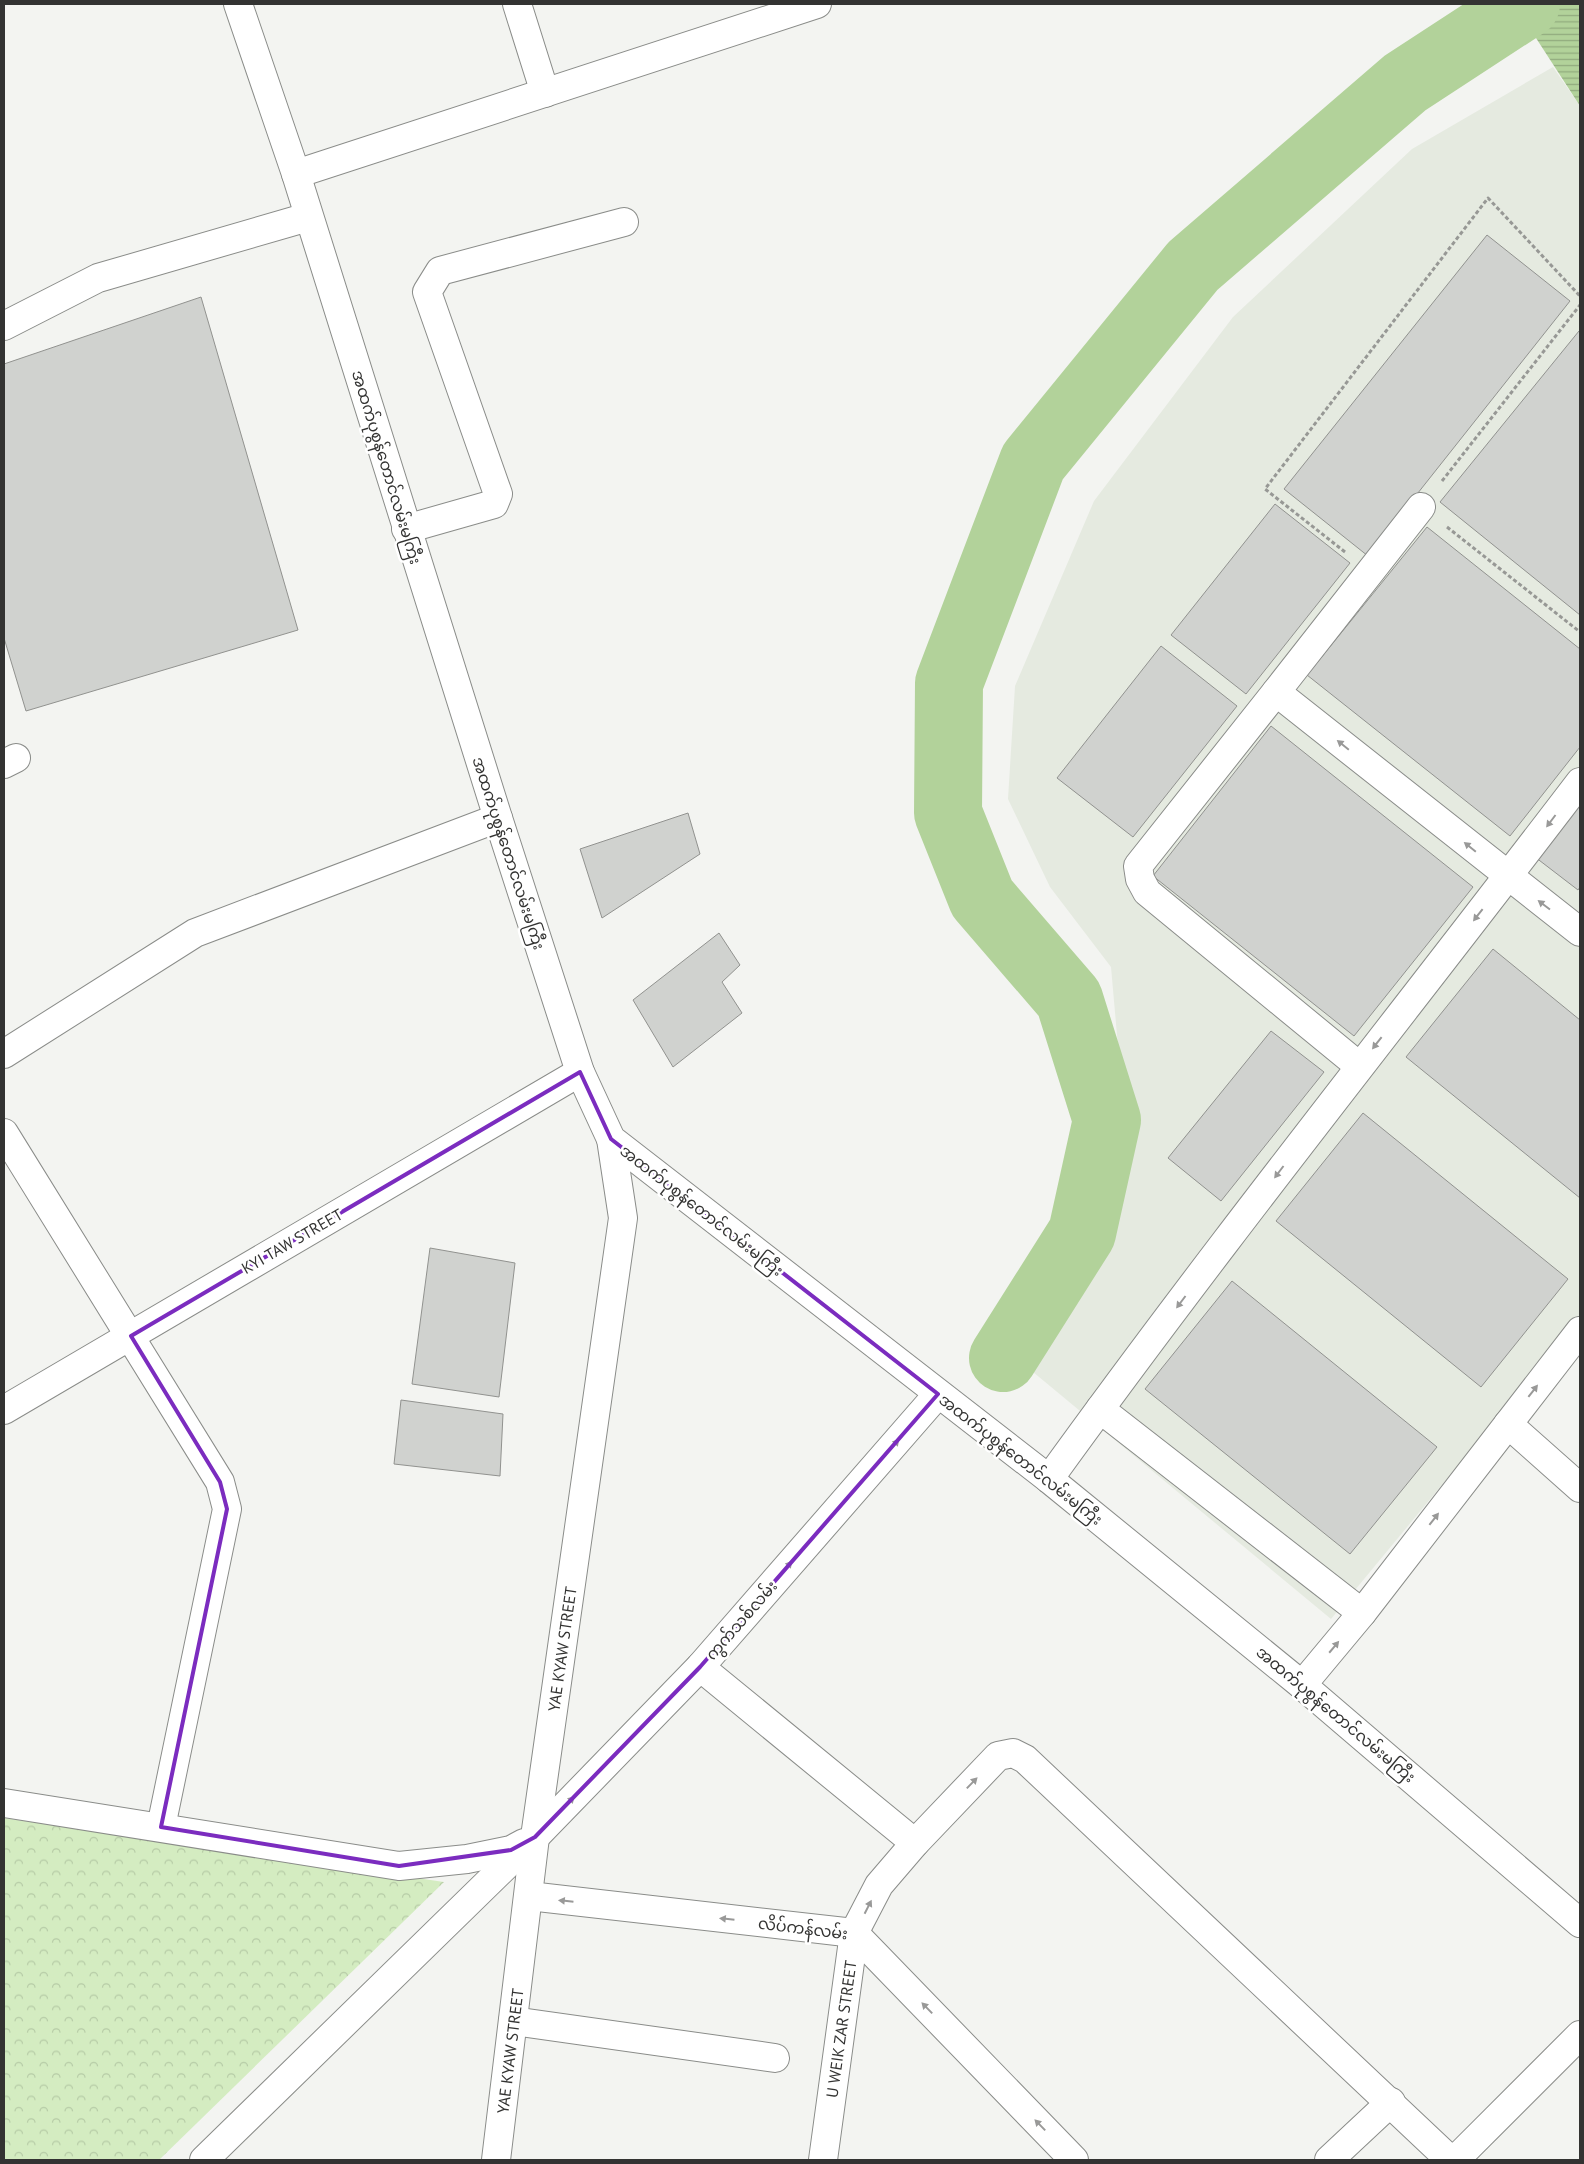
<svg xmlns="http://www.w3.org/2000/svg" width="1584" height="2164" font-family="'PT Sans','Noto Sans Myanmar',sans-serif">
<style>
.built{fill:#e5eae0}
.forest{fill:url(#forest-crowns)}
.water{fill:url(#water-rules)}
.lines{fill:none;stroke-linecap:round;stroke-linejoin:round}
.river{stroke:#b2d29a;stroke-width:68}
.building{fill:#d0d2cf;stroke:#91928f}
.minor-casing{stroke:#8a8c89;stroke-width:30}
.primary-casing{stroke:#8a8c89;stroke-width:30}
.path{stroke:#979895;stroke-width:3;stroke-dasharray:4 2.5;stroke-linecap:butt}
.minor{stroke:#fff;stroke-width:28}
.primary{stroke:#fff;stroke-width:28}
.oneway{fill:#999998}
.marked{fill:none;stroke:#7b2cbf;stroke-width:4;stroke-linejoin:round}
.labels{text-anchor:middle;stroke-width:5;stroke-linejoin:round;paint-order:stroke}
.street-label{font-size:16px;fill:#333332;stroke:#fff}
</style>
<defs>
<pattern id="forest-crowns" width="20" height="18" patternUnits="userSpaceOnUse" patternTransform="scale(1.25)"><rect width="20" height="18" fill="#d4ecc1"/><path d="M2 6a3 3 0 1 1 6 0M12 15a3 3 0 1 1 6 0" fill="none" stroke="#b6cba6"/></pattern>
<pattern id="water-rules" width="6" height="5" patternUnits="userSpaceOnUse" patternTransform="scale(1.25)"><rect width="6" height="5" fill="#b2d29a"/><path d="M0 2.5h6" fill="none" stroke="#91ab7e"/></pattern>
</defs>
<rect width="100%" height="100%" fill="#f3f4f1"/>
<!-- built -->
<polygon class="built" points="1553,67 1580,106 1580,1318 1331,1619 1027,1367 1112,1243 1124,1114 1111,967 1050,887 1008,799 1015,686 1094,501 1233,317 1412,149"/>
<!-- forest -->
<polygon class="forest" points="4,1818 444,1882 159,2160 4,2160"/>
<!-- water -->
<polygon class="water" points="1514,4 1580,4 1580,106"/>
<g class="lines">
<!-- river -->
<polyline class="river" points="1003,1358 1082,1233 1107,1120 1069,999 982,898 948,813 949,683 1033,462 1193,266 1405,83 1526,4"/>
</g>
<!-- building -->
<g class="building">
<polygon points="1487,235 1570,301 1368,556 1284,489"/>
<polygon points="201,297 298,630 26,711 4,638 4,364"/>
<polygon points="1579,331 1580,331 1580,615 1440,502"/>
<polygon points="1275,504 1350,563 1246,694 1171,635"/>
<polygon points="1427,527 1580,649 1580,747 1510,836 1307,675"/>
<polygon points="1161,646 1237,706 1133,837 1057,778"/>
<polygon points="1271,726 1473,887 1354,1036 1153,876"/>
<polygon points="1580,799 1580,887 1578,890 1535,857"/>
<polygon points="688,813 700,854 602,918 580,849"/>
<polygon points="719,933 740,965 722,982 742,1013 673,1067 633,1000"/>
<polygon points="1493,949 1580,1020 1580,1198 1406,1057"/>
<polygon points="1271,1031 1324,1072 1221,1201 1168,1158"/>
<polygon points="1363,1113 1568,1279 1481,1387 1276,1221"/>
<polygon points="430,1248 515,1263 499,1397 412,1384"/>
<polygon points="1232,1281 1437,1447 1350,1554 1145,1389"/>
<polygon points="401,1400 503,1414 500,1476 394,1464"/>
</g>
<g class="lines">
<defs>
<g id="minor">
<polyline points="517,4 545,93"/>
<polyline points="296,174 817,4"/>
<polyline points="4,326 98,278 308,217"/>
<polyline points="406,529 494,504 498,494 427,292 440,271 624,222"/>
<polyline points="1276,692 1580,932"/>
<polyline points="4,764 16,758"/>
<polyline points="4,1054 195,933 498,818"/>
<polyline points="1359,1066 1147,892 1140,879 1138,866 1276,692 1421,507"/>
<polyline points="4,1133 220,1482 227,1509 161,1827"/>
<polyline points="1100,1409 1362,1613"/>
<polyline points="4,1410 580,1072"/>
<polyline points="1508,1424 1580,1488"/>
<path d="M1049 1479C1220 1242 1403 1014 1580 782"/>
<polyline points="700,1667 915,1843"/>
<polyline points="1302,1685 1362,1613 1580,1331"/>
<polyline points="4,1803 399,1866 467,1859 511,1850 524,1843"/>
<polyline points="529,1896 854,1933 1074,2160"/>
<polyline points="513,2021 775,2058"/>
<polyline points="204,2160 535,1837 700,1667 938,1394"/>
<polyline points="823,2160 854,1933 879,1885 915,1843 998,1756 1013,1753 1025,1759 1448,2158 1452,2160 1458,2157 1580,2035"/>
<polyline points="1329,2160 1391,2102"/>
</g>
<g id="primary">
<polyline points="238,4 296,174 498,818 580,1072 611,1139 1049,1479 1302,1685 1580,1923"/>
<polyline points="496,2160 535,1837 623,1218 611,1139"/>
</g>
</defs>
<!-- minor casing -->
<use href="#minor" class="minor-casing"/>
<!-- primary casing -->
<use href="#primary" class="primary-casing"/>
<!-- path -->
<g class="path">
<polyline points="1442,481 1580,305"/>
<polyline points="1447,527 1580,632"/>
<polyline points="1345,552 1265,489 1488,198 1580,296"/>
</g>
<!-- minor -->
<use href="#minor" class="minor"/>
<!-- primary -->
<use href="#primary" class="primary"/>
</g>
<!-- one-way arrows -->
<defs><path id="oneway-solid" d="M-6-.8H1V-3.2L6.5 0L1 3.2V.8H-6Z" transform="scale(1.25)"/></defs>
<g class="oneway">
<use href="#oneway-solid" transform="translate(1343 745) rotate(-141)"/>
<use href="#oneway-solid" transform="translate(1551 821) rotate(127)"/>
<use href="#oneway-solid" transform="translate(1470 847) rotate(-141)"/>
<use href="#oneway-solid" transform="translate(1544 905) rotate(-143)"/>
<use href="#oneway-solid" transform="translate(1478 915) rotate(128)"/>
<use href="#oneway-solid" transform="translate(1377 1043) rotate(128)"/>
<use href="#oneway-solid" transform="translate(1279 1172) rotate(127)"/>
<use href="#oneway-solid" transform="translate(1181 1302) rotate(127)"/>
<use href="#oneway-solid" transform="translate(1533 1391) rotate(-52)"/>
<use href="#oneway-solid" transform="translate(894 1445) rotate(-49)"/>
<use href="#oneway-solid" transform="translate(1434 1519) rotate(-52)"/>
<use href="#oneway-solid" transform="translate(787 1567) rotate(-49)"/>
<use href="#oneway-solid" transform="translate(1334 1647) rotate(-50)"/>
<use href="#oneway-solid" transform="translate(972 1783) rotate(-46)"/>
<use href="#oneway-solid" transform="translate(569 1802) rotate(-46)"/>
<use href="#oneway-solid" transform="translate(566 1901) rotate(-174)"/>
<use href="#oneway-solid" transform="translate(868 1907) rotate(-63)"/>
<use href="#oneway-solid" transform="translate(727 1919) rotate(-174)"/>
<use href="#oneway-solid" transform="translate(927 2008) rotate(-134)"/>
<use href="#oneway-solid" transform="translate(1040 2125) rotate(-134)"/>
</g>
<!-- marked area -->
<path class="marked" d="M580 1072 611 1139 938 1394 700 1667 535 1837 511 1850 399 1866 161 1827 227 1509 220 1482 131 1336Z"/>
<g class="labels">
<!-- street labels -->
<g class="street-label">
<text transform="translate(387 467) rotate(73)" y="6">အထက်ပုစွန်တောင်လမ်းမကြီး</text>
<text transform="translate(509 853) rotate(72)" y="6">အထက်ပုစွန်တောင်လမ်းမကြီး</text>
<text transform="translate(702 1210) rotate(38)" y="6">အထက်ပုစွန်တောင်လမ်းမကြီး</text>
<text transform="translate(292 1241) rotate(-30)" y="6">KYI TAW STREET</text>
<text transform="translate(1021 1459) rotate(38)" y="6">အထက်ပုစွန်တောင်လမ်းမကြီး</text>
<text transform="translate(741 1620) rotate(-49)" y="6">ကွက်သစ်လမ်း</text>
<text transform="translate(562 1649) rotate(-82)" y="6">YAE KYAW STREET</text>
<text transform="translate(1336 1714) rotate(40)" y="6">အထက်ပုစွန်တောင်လမ်းမကြီး</text>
<text transform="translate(803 1928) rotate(7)" y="6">လိပ်ကန်လမ်း</text>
<text transform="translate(841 2029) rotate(-82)" y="6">U WEIK ZAR STREET</text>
<text transform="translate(510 2051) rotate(-83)" y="6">YAE KYAW STREET</text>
</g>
</g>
<!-- border -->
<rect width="1584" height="2164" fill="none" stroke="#333332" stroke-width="10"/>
</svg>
